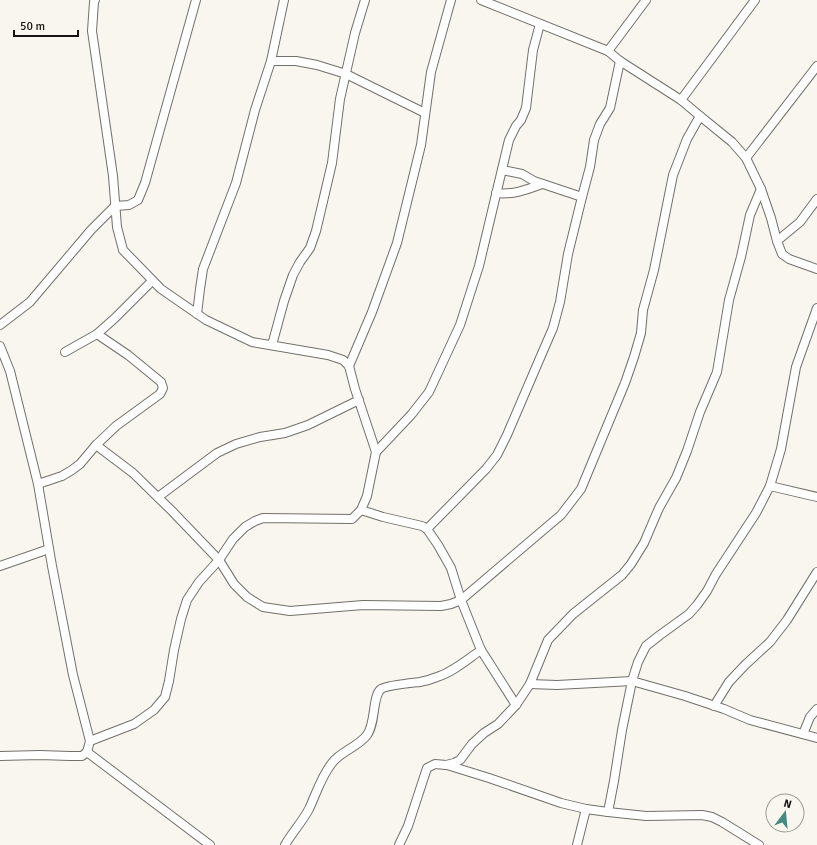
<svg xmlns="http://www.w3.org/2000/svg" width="817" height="845" font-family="Signika,sans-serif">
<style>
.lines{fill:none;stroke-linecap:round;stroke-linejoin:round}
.minor-casing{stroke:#72706a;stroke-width:10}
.minor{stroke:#fff;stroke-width:8}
</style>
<rect width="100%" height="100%" fill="#f8f6ef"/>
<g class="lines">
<defs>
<g id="minor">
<polyline points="481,0 608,51 620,61 681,100 700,116 732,142 746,158 761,189 771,218 777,241 782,254 789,259 817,269"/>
<polyline points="608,51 646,0"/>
<polyline points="271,61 296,61 317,65 346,74 425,113"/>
<polyline points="681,100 755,0"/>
<polyline points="746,158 817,66"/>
<polyline points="502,170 522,174 534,181 582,197"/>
<path d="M496 193C513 195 526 190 542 184"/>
<polyline points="777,241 800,222 817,199"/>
<polyline points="197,314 200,289 203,269 236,183 255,110 271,61 284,0"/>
<polyline points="0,325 30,302 91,230 115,206 129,205 138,200 145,183 196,0"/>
<polyline points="272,345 284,301 293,275 300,262 310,248 316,231 332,163 340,99 355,33 365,0"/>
<polyline points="0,346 10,371 38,484 52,566 73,675 90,741 87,752"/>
<polyline points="65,352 97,334 115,318 152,281"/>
<polyline points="349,366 372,312 397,243 421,145 431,72 451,0"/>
<polyline points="96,445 133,473 172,511 219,560 234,584 247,597 263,607 290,611 363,605 441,606 451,604 461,600 561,515 581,489 625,383 634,357 641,333 643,310 654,270 673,175 687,139 700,116"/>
<polyline points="376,452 411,415 429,392 460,325 479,266 509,140 516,126 521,120 526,108 533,50 540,24"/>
<polyline points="38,484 62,476 72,470 80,464 96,445 116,426 160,394 163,388 161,382 128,355 97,334"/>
<polyline points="770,486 817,497"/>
<polyline points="158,497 217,453 236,444 260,437 285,433 308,425 359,400"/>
<polyline points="361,510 383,517 422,526 427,529 438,545 451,568 461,600 481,650 516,705"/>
<polyline points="427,529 486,469 497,455 507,435 540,358 553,328 560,302 568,254 582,197 590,167 594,140 600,124 610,108 620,61"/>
<polyline points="0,566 49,549"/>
<polyline points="530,684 557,685 632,681 685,696 724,709 750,720 817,738"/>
<polyline points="714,706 729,682 745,665 770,642 787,620 817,572"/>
<polyline points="803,734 810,717 817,709"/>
<polyline points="90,741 134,724 154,710 165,697 169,681 174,650 181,619 187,600 199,582 219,560 233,539 245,527 255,521 263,518 352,519 361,510 367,496 376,452 355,389 349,366 343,360 328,355 252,342 206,320 161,289 123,250 117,227 113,176 92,31 94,2 95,0"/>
<polyline points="0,756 40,755 70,756 82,756 87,752 210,845"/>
<polyline points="447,765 489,778 561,803 586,809 608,812 646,816 702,815 712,817 722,822 759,845"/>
<polyline points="608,812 614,781 622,730 632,681 638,662 646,646 660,635 689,614 697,605 707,591 716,574 756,513 770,486 781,449 796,367 817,308"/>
<path d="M285 845C292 833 302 822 309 809 316 794 321 777 332 763 341 751 358 747 367 735 376 723 372 696 381 689 388 685 411 683 420 682 426 681 432 679 437 677 453 672 468 659 481 650"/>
<polyline points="399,845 408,826 427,768 435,764 446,765 454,763 460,760 472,744 484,733 498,724 516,705 530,684 548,640 573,614 622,575 631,564 644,543 659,508 676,478 687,451 700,412 717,372 729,300 741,257 750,215 761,189"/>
<polyline points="577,845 586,809"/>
</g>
</defs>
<!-- minor casing -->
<use href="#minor" class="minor-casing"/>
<!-- minor -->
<use href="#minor" class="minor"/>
</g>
<!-- north arrow -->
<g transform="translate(785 813) rotate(16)"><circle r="19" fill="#f8f6ef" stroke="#9d9c97"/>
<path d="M0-3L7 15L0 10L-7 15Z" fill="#448a80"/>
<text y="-6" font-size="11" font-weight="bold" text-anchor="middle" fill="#151412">N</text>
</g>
<!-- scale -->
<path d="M14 30v6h64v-6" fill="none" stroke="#151412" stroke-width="2"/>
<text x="20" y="30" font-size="12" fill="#151412" stroke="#f8f6ef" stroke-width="3" paint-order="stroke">50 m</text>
</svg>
